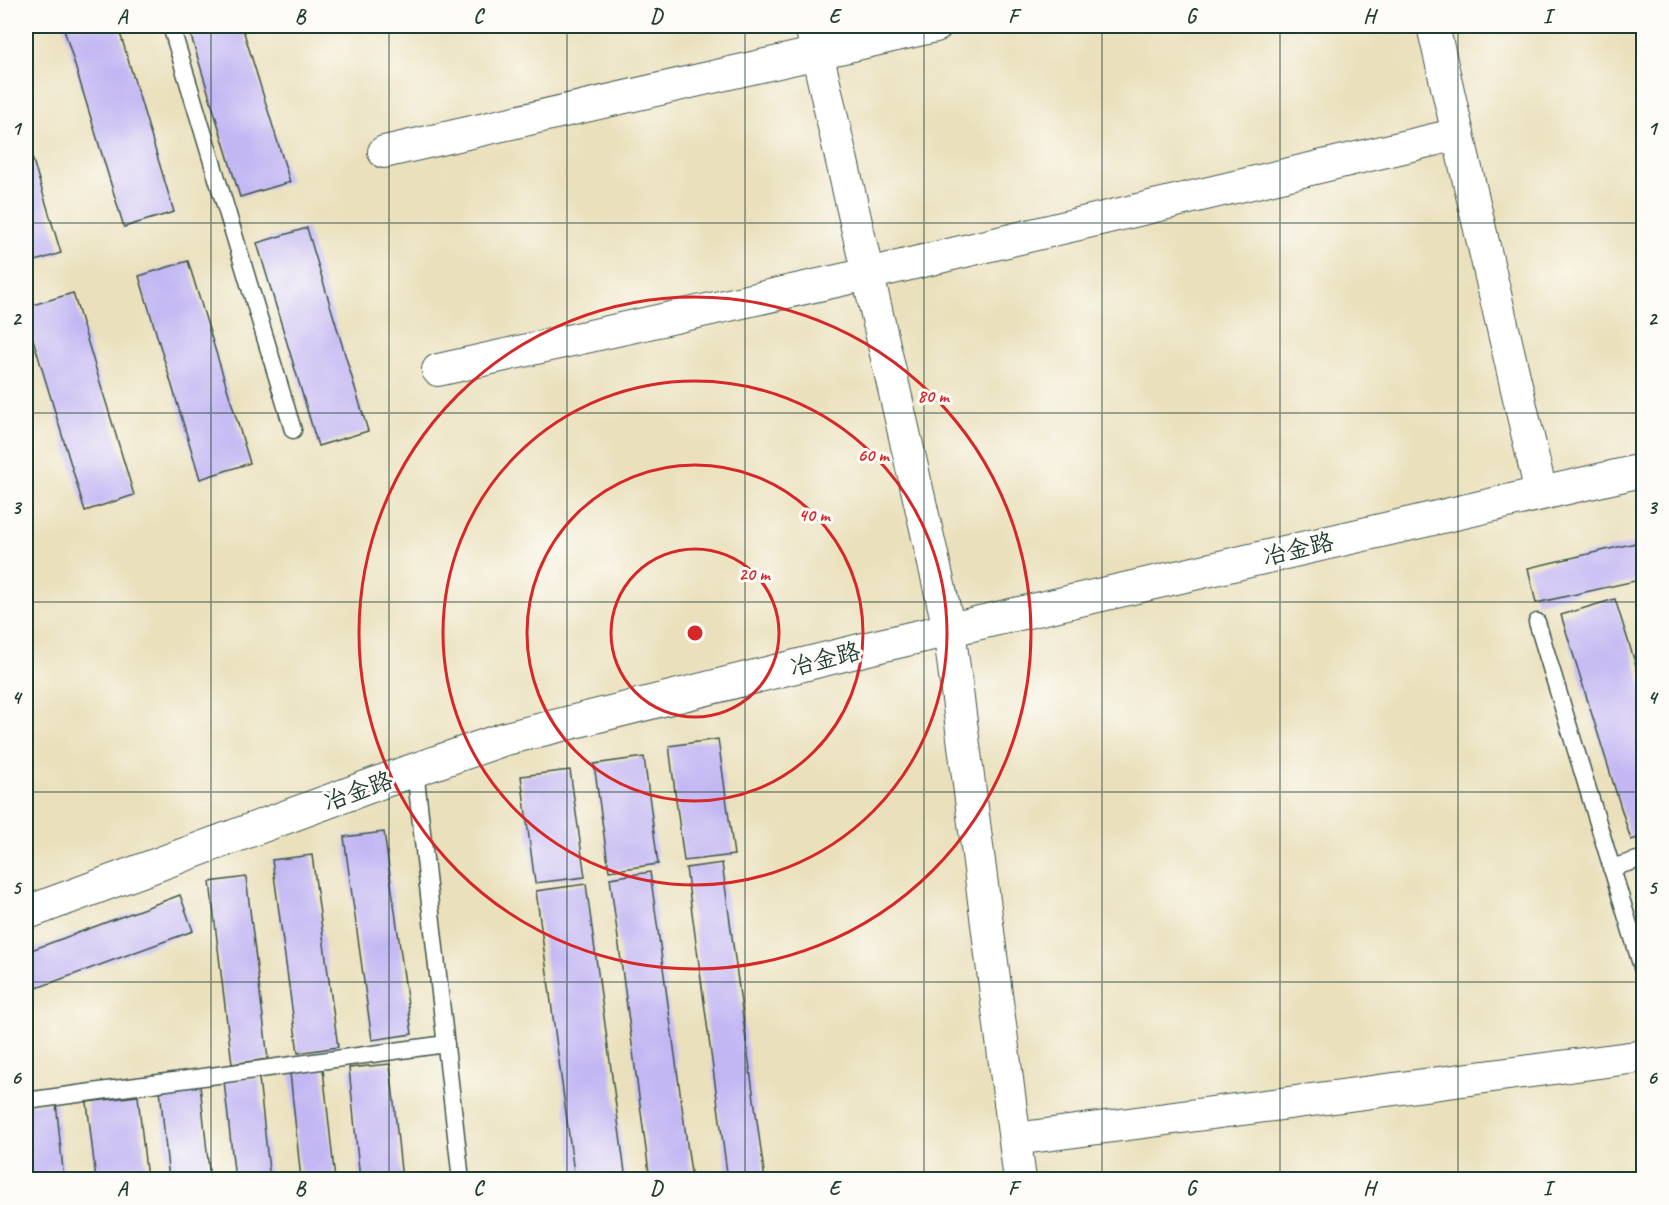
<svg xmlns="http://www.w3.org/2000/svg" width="1669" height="1205" font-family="Caveat,'LXGW WenKai TC',sans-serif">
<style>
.building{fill:#c3b7f3}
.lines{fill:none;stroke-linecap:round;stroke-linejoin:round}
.service-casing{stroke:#3d5548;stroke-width:19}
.minor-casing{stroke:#3d5548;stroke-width:34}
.tertiary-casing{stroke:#3d5548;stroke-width:35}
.service{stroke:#fff;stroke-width:16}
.minor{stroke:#fff;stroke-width:32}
.tertiary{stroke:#fff;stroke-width:33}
.grid{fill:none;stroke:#1f3d34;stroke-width:1.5;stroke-opacity:0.55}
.ring{fill:none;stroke:#d62828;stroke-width:3}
.labels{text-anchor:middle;stroke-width:6;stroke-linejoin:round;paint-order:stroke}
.street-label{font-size:24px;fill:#1f3d34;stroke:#fdfcf7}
.centre{fill:#d62828;stroke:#fdfcf7;stroke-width:3}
.ring-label{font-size:18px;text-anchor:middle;font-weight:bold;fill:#d62828;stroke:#fdfcf7;stroke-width:6;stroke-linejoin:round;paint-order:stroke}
.neatline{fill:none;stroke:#1f3d34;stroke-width:2}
.grid-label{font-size:20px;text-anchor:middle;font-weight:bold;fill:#1f3d34}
</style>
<rect width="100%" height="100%" fill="#fdfcf7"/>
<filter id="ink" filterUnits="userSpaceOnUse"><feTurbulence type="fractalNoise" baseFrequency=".0167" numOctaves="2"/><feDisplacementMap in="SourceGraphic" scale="12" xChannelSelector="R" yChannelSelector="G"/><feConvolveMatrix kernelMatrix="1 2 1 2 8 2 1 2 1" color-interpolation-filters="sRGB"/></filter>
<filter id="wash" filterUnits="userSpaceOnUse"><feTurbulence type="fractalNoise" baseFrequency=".008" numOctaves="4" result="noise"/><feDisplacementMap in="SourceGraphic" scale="24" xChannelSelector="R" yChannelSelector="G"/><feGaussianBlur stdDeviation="1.35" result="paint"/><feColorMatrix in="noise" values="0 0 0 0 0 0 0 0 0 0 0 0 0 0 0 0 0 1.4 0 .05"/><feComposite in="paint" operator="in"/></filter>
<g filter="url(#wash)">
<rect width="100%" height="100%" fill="#eae0bc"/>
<g id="blocks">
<!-- building -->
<g class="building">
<polygon points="63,26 118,26 174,212 124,227"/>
<polygon points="188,26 242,26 290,182 240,197"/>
<polygon points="26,137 61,253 26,264"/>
<polygon points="307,228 368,431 318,446 257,243"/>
<polygon points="188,261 250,463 200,479 139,276"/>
<polygon points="73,293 134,495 85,511 26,316 26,307"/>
<polygon points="1644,541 1644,579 1536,603 1528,568"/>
<polygon points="1615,599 1644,691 1644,836 1631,840 1561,615"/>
<polygon points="718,739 734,855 684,861 669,746"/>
<polygon points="644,757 658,864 609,871 594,764"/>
<polygon points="570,770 585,877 535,883 521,776"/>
<polygon points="384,832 412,1034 372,1040 344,837"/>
<polygon points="312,855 338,1047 298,1053 272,860"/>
<polygon points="722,863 765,1180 728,1180 686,868"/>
<polygon points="650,872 692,1180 650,1180 610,878"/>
<polygon points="246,877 268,1059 232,1064 210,882"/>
<polygon points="586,884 626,1180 575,1180 536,891"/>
<polygon points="180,895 193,931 26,992 26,952"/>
<polygon points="390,1064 402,1180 360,1180 349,1068"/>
<polygon points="323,1069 335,1180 301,1180 290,1072"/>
<polygon points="259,1078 270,1180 235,1180 224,1081"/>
<polygon points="200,1085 210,1180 169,1180 160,1089"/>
<polygon points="138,1096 147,1180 96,1180 87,1102"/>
<polygon points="56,1102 64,1180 30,1180 26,1140 26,1105"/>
</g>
</g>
</g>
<g filter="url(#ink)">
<use href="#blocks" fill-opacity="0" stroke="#3d5548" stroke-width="1.5"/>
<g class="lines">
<defs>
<g id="service">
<polyline points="171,26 293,430"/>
<polyline points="1537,622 1644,974"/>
<polyline points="415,770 461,1180"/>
<polyline points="1611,868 1644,858"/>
<polyline points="26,1101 446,1044"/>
</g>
<g id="minor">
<polyline points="811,26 949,629 1020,1180"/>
<polyline points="1433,26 1541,493"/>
<polyline points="384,152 936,26"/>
<polyline points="438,370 868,274 1458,134"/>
<polyline points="1015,1139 1644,1056"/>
</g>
<polyline id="tertiary" points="26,913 400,775 504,739 878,646 1644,470"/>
</defs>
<!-- service casing -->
<use href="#service" class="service-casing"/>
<!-- minor casing -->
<use href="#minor" class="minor-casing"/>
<!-- tertiary casing -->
<use href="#tertiary" class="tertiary-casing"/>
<!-- service -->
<use href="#service" class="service"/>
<!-- minor -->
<use href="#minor" class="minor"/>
<!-- tertiary -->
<use href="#tertiary" class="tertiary"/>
</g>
</g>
<!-- grid -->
<path class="grid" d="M211 26V1180M389 26V1180M567 26V1180M745 26V1180M924 26V1180M1102 26V1180M1280 26V1180M1458 26V1180M26 223H1644M26 413H1644M26 602H1644M26 792H1644M26 982H1644"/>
<!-- distance rings -->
<g class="ring">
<circle cx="695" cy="633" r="84"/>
<circle cx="695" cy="633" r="168"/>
<circle cx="695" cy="633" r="252"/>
<circle cx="695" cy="633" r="336"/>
</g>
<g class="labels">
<!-- street labels -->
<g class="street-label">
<text transform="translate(1298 549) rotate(-13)" y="8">冶金路</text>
<text transform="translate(825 659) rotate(-14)" y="8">冶金路</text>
<text transform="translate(358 791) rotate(-20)" y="8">冶金路</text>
</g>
</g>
<circle cx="695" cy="633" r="9" class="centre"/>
<g class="ring-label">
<text x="933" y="402">80 m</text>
<text x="873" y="461">60 m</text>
<text x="814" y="521">40 m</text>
<text x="754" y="580">20 m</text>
</g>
<!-- margin -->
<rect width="1669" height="1205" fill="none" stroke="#fdfcf7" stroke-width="66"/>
<rect x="33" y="33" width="1603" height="1139" class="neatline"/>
<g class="grid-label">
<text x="122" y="23">A</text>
<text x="300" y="23">B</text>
<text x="478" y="23">C</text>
<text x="656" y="23">D</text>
<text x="834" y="23">E</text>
<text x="1013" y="23">F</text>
<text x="1191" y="23">G</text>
<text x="1369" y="23">H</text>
<text x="1547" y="23">I</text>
<text x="16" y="135">1</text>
<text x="1652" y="135">1</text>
<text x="16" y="325">2</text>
<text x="1652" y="325">2</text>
<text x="16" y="514">3</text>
<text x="1652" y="514">3</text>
<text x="16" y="704">4</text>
<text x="1652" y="704">4</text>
<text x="16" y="894">5</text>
<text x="1652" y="894">5</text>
<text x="16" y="1084">6</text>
<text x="1652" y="1084">6</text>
<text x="122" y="1195">A</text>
<text x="300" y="1195">B</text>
<text x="478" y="1195">C</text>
<text x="656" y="1195">D</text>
<text x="834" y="1195">E</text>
<text x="1013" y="1195">F</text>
<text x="1191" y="1195">G</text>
<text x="1369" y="1195">H</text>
<text x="1547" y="1195">I</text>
</g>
</svg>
